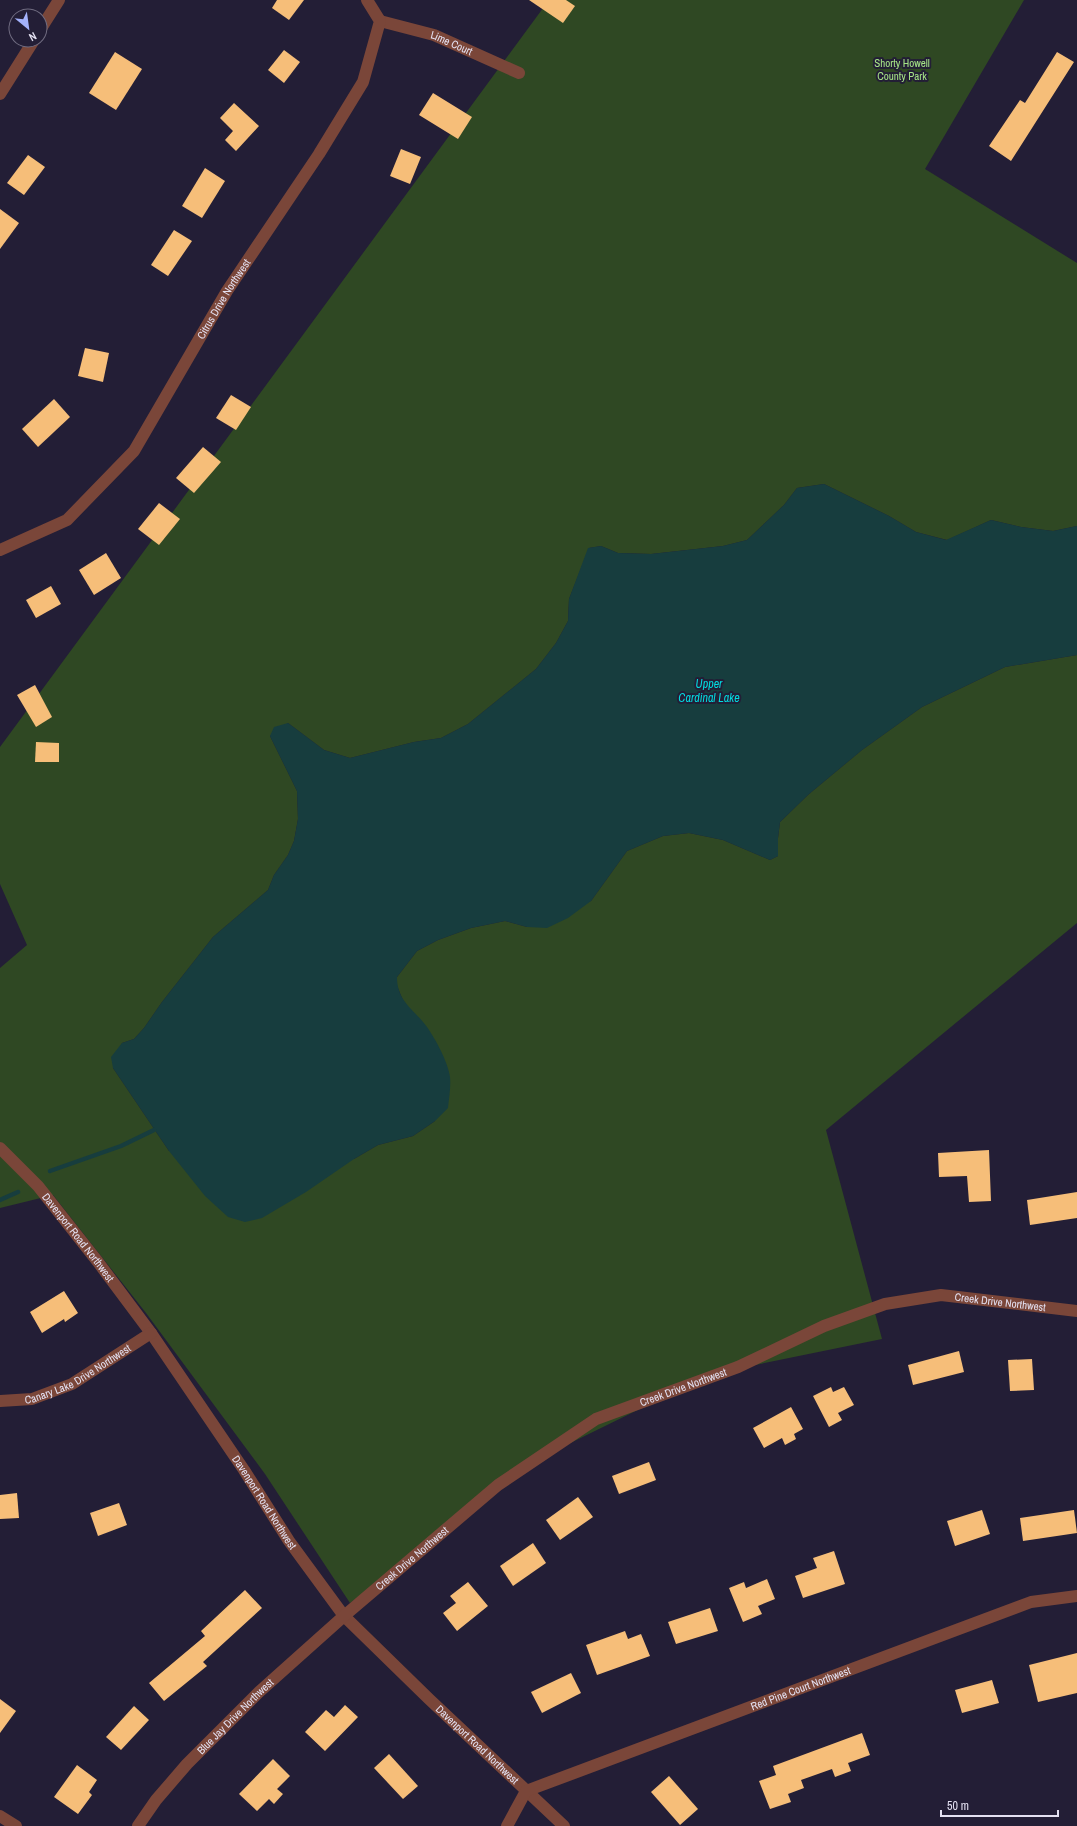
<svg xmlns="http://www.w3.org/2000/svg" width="1077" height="1826" font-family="'Archivo Narrow',sans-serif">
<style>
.green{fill:#2f4823}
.water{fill:#173d3e}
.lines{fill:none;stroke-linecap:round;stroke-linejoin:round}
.stream{stroke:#173d3e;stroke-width:4.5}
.building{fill:#f6be79}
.minor{stroke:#7a4639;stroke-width:12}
.labels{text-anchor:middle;stroke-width:4;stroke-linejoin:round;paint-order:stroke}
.street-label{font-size:11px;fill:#e4e1f2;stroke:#231e36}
.park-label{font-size:11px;fill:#a5e386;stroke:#231e36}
.water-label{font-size:12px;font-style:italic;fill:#02dce0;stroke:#231e36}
</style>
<rect width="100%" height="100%" fill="#231e36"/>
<!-- green -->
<polygon class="green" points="549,0 1024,0 925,169 1077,263 1077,526 1053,531 1021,527 991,520 947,540 916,532 889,516 824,484 797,488 784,505 747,540 723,546 651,554 618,553 601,546 589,548 569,599 568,621 556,643 536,669 468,724 441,738 414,742 350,758 324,750 288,723 270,736 297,791 298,819 294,841 288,855 274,875 268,890 213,937 162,1002 144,1028 134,1039 122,1043 113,1068 169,1151 354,1159 378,1145 413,1136 435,1121 426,1027 405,1005 397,986 397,977 417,951 438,940 471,928 505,921 527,927 591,901 627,851 663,836 689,833 723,840 770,860 778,856 778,838 780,822 809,794 862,750 922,707 1005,667 1077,655 1077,923 826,1130 882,1339 711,1374 546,1455 350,1603 265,1474 146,1313 53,1195 0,1208 0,968 27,945 0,884 0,747"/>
<!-- water -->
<path class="water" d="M824 484 889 516 916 532 946 540 991 520 1021 527 1053 531 1077 526V655L1005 667 922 707 862 750 809 794 780 822 778 838V856L770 860 723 840 689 833 663 836 627 851 591 901 568 918 547 928 527 927 505 921 471 928 438 940 417 951 397 977C397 1002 414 1009 427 1027 436 1040 448 1062 450 1077 451 1087 449 1098 448 1108L435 1121 413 1136 378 1145 354 1159 306 1192 262 1218 245 1222 228 1217 205 1196 169 1151 113 1068 111 1057 122 1043 134 1039 144 1028 162 1002 213 937 268 890 274 875 288 855 294 841 298 819 297 791 270 736 274 727 288 723 324 750 350 758 414 742 441 738 468 724 536 669 556 643 568 621 569 599 588 548 601 546 618 553 651 554 723 546 747 540 784 505 797 488Z"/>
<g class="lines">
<!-- stream -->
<g class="stream">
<polyline points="50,1171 121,1146 154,1130"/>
<polyline points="0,1200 18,1192"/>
</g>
</g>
<!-- building -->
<g class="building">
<polygon points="277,0 304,0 289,20 272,8"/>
<polygon points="529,0 566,0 575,6 563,23"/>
<polygon points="284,50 300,62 284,83 268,70"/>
<polygon points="115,52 142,69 116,110 89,93"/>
<polygon points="1057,52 1074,62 1011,161 989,146 1020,100 1025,103"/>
<polygon points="433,93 472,117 458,139 419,115"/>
<polygon points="234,103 259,126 236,151 225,140 233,131 220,118"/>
<polygon points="401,149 421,157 410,184 390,176"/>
<polygon points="28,155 45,167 24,195 7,183"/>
<polygon points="205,168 225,181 202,218 182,206"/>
<polygon points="0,209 19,223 0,249"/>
<polygon points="174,230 192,241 168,276 151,265"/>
<polygon points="85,348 109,353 103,382 78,376"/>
<polygon points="231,395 251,407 236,430 216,418"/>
<polygon points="54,399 70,417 38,447 22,429"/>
<polygon points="203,447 221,462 194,493 176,478"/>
<polygon points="159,503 180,519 159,545 138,529"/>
<polygon points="106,553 121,578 94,595 79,570"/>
<polygon points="51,586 61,604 36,618 26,600"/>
<polygon points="35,685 52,717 36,727 17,695"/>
<polygon points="36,742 59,743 59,762 35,762"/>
<polygon points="989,1150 991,1201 969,1202 967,1176 939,1177 938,1153"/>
<polygon points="1077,1192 1077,1218 1030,1225 1027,1200"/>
<polygon points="64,1291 78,1313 65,1322 64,1319 42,1333 30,1312"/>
<polygon points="959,1351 964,1372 913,1385 908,1365"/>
<polygon points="1032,1359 1034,1390 1010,1391 1008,1360"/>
<polygon points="831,1387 833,1392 844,1387 854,1405 838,1413 842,1420 829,1427 813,1396"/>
<polygon points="791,1407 803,1429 794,1434 796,1439 785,1445 782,1438 764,1448 753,1428"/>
<polygon points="649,1462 656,1480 619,1494 612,1476"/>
<polygon points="17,1493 19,1518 0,1519 0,1495"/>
<polygon points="578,1497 593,1517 560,1540 546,1520"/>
<polygon points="119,1503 127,1525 98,1536 90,1513"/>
<polygon points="982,1510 990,1534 955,1546 947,1521"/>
<polygon points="1074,1510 1077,1533 1023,1541 1020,1518"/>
<polygon points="533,1543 546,1563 513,1586 500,1566"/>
<polygon points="834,1551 845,1584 803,1598 795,1576 817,1568 813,1558"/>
<polygon points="767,1579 775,1599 758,1606 762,1614 743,1622 729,1588 744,1582 746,1588"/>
<polygon points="468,1582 488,1606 457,1631 443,1613 456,1603 450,1596"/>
<polygon points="245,1590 262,1608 203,1662 207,1666 164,1701 149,1683 205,1636 201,1631"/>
<polygon points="710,1608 718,1631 676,1644 668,1622"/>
<polygon points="625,1631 628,1639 641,1634 650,1656 597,1675 586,1645"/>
<polygon points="1077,1653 1077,1693 1038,1702 1029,1665"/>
<polygon points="571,1673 581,1693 542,1713 531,1692"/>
<polygon points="992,1680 999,1703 962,1713 955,1690"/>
<polygon points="0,1699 16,1711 0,1733"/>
<polygon points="345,1705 358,1717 325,1751 305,1732 326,1710 334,1717"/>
<polygon points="134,1706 149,1720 121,1750 106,1737"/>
<polygon points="862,1733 870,1755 848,1763 851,1771 835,1777 832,1769 801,1780 804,1788 788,1794 791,1802 770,1809 759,1781 776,1775 773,1766"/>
<polygon points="389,1754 418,1786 403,1799 374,1768"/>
<polygon points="273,1759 290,1776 277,1789 283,1794 274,1804 269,1799 257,1811 239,1794"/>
<polygon points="77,1765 97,1780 89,1792 92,1795 78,1814 54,1797"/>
<polygon points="669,1776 698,1809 680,1825 651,1792"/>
</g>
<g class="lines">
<!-- minor -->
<g class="minor">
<path id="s1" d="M380 21 434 35 519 73"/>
<polyline points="40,30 59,0"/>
<polyline points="0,94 34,40"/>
<path id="s2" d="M0 550 67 520 134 451 227 291 319 154 363 82 380 21 367 0"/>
<path id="s3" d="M0 1148 38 1186 98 1262 151 1333 244 1470 289 1541 344 1616 429 1699 564 1826"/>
<path id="s4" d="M0 1401 32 1399 72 1384 151 1333"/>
<polyline points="0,1816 16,1826"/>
<path id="s5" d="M138 1826 156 1800 187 1764 259 1692 344 1616 498 1485 596 1419 738 1367 824 1326 885 1304 941 1295 1077 1311"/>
<path id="s6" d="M507 1826 526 1791 1031 1602 1077 1596"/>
</g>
</g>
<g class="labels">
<!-- street labels -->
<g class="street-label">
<text dy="4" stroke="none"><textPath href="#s1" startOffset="75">Lime Court</textPath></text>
<text dy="4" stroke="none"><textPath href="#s2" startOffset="346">Citrus Drive Northwest</textPath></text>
<text dy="4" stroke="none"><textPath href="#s3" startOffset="119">Davenport Road Northwest</textPath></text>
<text dy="4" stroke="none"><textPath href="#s5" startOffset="1043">Creek Drive Northwest</textPath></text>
<text dy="4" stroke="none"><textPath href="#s4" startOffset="84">Canary Lake Drive Northwest</textPath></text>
<text dy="4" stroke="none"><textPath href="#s5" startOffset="708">Creek Drive Northwest</textPath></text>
<text dy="4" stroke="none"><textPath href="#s3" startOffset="443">Davenport Road Northwest</textPath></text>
<text dy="4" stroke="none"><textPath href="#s5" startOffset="384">Creek Drive Northwest</textPath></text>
<text dy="4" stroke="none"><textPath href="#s6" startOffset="333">Red Pine Court Northwest</textPath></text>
<text dy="4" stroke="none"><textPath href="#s5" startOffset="147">Blue Jay Drive Northwest</textPath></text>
<text dy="4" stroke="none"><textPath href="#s3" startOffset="767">Davenport Road Northwest</textPath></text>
</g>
<!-- park labels -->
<g class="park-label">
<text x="902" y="67">Shorty Howell<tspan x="902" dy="13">County Park</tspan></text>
</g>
<!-- water labels -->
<g class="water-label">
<text x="709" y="688">Upper<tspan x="709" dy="14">Cardinal Lake</tspan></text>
</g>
</g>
<!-- north arrow -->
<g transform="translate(28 28) rotate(151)"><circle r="19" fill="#231e36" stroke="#706c81"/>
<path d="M0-3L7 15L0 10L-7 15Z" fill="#a4b2fc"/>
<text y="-6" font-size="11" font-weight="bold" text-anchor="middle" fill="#e4e1f2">N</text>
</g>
<!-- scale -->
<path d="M941 1810v6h117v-6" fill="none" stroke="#e4e1f2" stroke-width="2"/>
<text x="947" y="1810" font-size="12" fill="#e4e1f2" stroke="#231e36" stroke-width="3" paint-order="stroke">50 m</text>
</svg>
